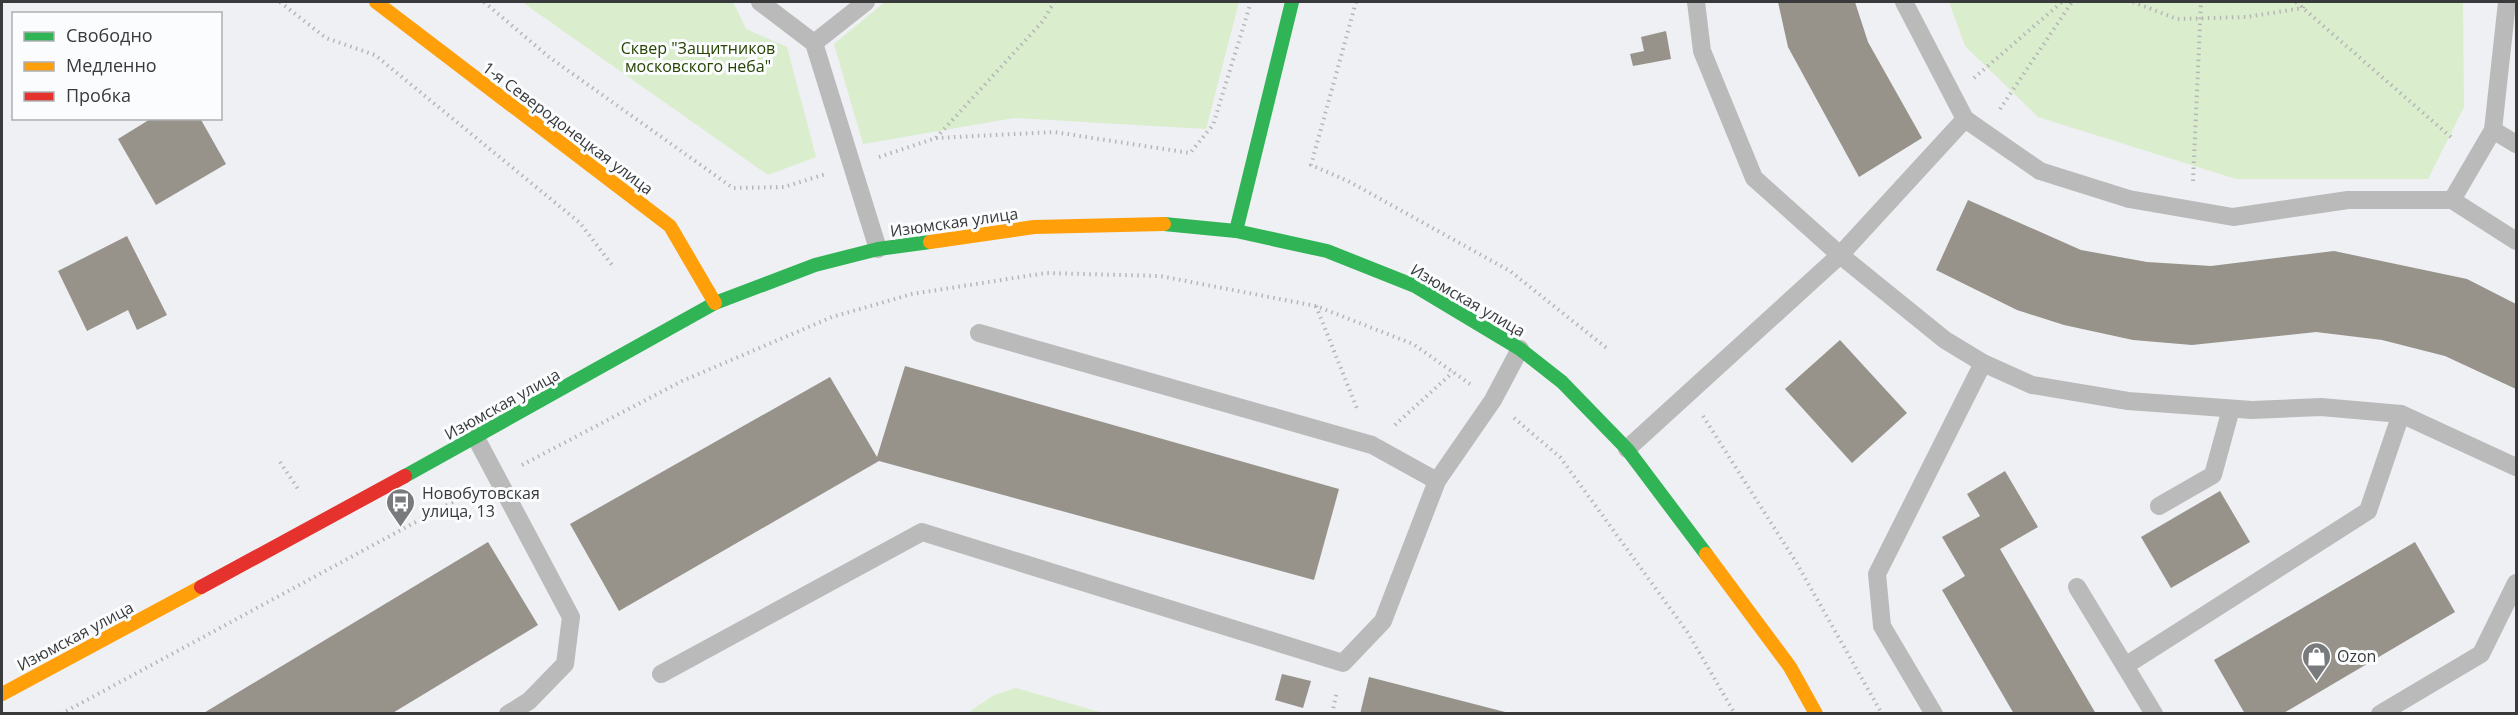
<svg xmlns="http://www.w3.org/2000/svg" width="2518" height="715" font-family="'Open Sans',sans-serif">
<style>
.green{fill:#daedcc}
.building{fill:#97928a}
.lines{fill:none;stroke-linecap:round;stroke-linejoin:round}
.path{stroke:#b6b6b7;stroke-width:4;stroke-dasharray:1.5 4.5;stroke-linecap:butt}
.lane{stroke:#bbbabb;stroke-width:18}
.fast{stroke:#30b455;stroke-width:14}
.slow{stroke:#ff9f0a;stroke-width:14}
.jam{stroke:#e5322d;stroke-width:14}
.labels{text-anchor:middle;stroke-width:6;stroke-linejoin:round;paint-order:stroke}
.park-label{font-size:16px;fill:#284403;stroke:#fbfcfe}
.street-label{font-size:16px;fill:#393a3c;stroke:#fbfcfe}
.poi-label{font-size:16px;fill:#393a3c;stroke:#fbfcfe;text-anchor:start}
</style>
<rect width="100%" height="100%" fill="#eef0f3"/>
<!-- green -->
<g class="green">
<polygon points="522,2 733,2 746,29 787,47 816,157 768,175"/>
<polygon points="885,2 1239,2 1206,129 1014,118 863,144 834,44"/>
<polygon points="1949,2 2463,2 2464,107 2428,179 2236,179 2038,117 1965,46"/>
<polygon points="1016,688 1103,713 970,713 972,710 994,695"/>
</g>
<!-- building -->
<g class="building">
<polygon points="1778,2 1855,2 1868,42 1922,138 1859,177 1788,47"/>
<polygon points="1666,31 1671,59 1633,66 1630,54 1644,51 1641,37"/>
<polygon points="152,118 200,118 226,164 156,205 118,139"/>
<polygon points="1968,200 2081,250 2147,262 2211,266 2334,251 2467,279 2516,304 2516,389 2445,356 2382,340 2316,332 2192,345 2133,340 2064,325 2017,310 1936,270"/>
<polygon points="127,236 167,315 137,330 128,310 87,331 58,271"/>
<polygon points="1840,340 1907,413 1852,463 1785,389"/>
<polygon points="905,366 1339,489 1314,580 879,461 619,611 570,524 830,377 877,457"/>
<polygon points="2005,471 2038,527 2000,549 2096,714 2014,714 1942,590 1965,576 1942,537 1980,516 1967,494"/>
<polygon points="2220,491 2250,542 2171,588 2141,537"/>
<polygon points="488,542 538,625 391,714 202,714"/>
<polygon points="2415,542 2455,612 2282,714 2245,714 2214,660"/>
<polygon points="1282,674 1311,681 1303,708 1275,700"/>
<polygon points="1369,677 1509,713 1509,714 1360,714"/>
</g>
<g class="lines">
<!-- path -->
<g class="path">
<polyline points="280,2 326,38 375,55 580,223 612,265"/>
<polyline points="484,2 549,57 733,188 784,187 826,174"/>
<polyline points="1356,2 1311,165 1348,181 1510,271 1609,350"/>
<polyline points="2133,2 2177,19 2246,17 2303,8 2306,2"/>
<polyline points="2296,2 2453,139"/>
<polyline points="1974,78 2062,2"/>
<polyline points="2000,109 2072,2"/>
<polyline points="936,138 1043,21 1054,2"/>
<polyline points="879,157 936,138 1054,132 1190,153 1213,125 1251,2"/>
<polyline points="2193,181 2201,2"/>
<polyline points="1316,306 1358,411"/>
<polyline points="1703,416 1796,562 1882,714"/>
<polyline points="1514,418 1560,457 1688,633 1735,714"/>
<polyline points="1395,425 1453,372"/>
<polyline points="280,462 300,492"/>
<polyline points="522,465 682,381 832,317 912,294 1046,273 1160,276 1316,306 1413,344 1470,384"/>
<polyline points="61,714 473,491"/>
<polyline points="1332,714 1337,691"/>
</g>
<!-- lane -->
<g class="lane">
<polyline points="760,2 814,43 878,249"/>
<polyline points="1696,2 1702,51 1754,178 1840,255 1945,340 1983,363 2032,385 2128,401 2252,410 2321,407 2401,414 2516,467"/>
<polyline points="2507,2 2493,130 2516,144"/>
<polyline points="814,43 866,2"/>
<polyline points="1965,119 2040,171 2129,199 2233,217 2348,200 2452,200 2516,241"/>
<polyline points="2452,200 2493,130"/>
<polyline points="979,333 1372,445 1437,481"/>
<polyline points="476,438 571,617 565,664 529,701 508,714"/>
<polyline points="1627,449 1840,255 1965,119 1904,2"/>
<polyline points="2159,506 2213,475 2231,409"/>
<polyline points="2077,587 2125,666"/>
<polyline points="661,674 922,532 1343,663 1383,621 1437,481 1493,400 1520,349"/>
<polyline points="1934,714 1882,626 1877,574 1983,363"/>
<polyline points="2154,714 2125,666 2368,511 2401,414"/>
<polyline points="2380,714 2481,654 2516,583"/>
</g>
<!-- fast -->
<g class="fast">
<polyline points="1164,224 1236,231 1327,251 1415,286 1520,349 1562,382 1627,449 1706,554"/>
<polyline points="1236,231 1292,2"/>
<polyline points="405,476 715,303 815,265 878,249 930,242"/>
</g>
<!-- slow -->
<g class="slow">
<polyline points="376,2 670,226 715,303"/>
<polyline points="930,242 1034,227 1164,224"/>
<polyline points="1706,554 1790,667 1816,714"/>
<polyline points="2,694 201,587"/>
</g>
<!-- jam -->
<polyline class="jam" points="201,587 405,476"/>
</g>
<!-- icons -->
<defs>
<symbol id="bus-pin" viewBox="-11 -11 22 30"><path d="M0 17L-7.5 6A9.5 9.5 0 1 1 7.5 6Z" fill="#787a7c" stroke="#fbfcfe"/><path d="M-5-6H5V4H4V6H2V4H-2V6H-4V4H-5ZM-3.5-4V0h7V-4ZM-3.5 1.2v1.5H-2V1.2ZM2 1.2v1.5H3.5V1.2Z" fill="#fff"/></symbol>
<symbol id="shop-pin" viewBox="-11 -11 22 30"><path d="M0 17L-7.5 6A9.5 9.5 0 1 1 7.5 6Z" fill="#787a7c" stroke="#fbfcfe"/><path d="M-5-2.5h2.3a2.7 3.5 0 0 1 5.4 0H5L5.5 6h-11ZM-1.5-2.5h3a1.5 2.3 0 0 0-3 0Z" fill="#fff"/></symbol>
</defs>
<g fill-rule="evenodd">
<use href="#bus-pin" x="384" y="486" width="33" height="45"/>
<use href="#shop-pin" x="2300" y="640" width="33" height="45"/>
</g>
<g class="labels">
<!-- park labels -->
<g class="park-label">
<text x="698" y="54">Сквер "Защитников<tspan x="698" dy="18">московского неба"</tspan></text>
</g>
<!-- street labels -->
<g class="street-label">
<text transform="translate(568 128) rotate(37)" y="6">1-я Северодонецкая улица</text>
<text transform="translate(954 222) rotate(-8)" y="6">Изюмская улица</text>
<text transform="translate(1468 300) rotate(30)" y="6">Изюмская улица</text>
<text transform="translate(502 404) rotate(-29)" y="6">Изюмская улица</text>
<text transform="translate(75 636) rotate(-28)" y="6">Изюмская улица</text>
</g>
<!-- poi labels -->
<g class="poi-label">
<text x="422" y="499">Новобутовская<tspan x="422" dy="18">улица, 13</tspan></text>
<text x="2337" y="662">Ozon</text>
</g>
</g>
<!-- border -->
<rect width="2518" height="715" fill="none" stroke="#393a3c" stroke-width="6"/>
<!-- legend -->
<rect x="12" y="12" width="210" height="108" fill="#fbfcfe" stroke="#adaeb0" stroke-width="1.5"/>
<rect x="24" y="32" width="30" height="9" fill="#30b455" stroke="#adaeb0" stroke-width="1.5"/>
<text x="66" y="42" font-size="18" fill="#393a3c">Свободно</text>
<rect x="24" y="62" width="30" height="9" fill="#ff9f0a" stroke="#adaeb0" stroke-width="1.5"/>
<text x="66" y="72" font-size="18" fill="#393a3c">Медленно</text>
<rect x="24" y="92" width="30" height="9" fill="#e5322d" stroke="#adaeb0" stroke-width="1.5"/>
<text x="66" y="102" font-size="18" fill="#393a3c">Пробка</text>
</svg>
